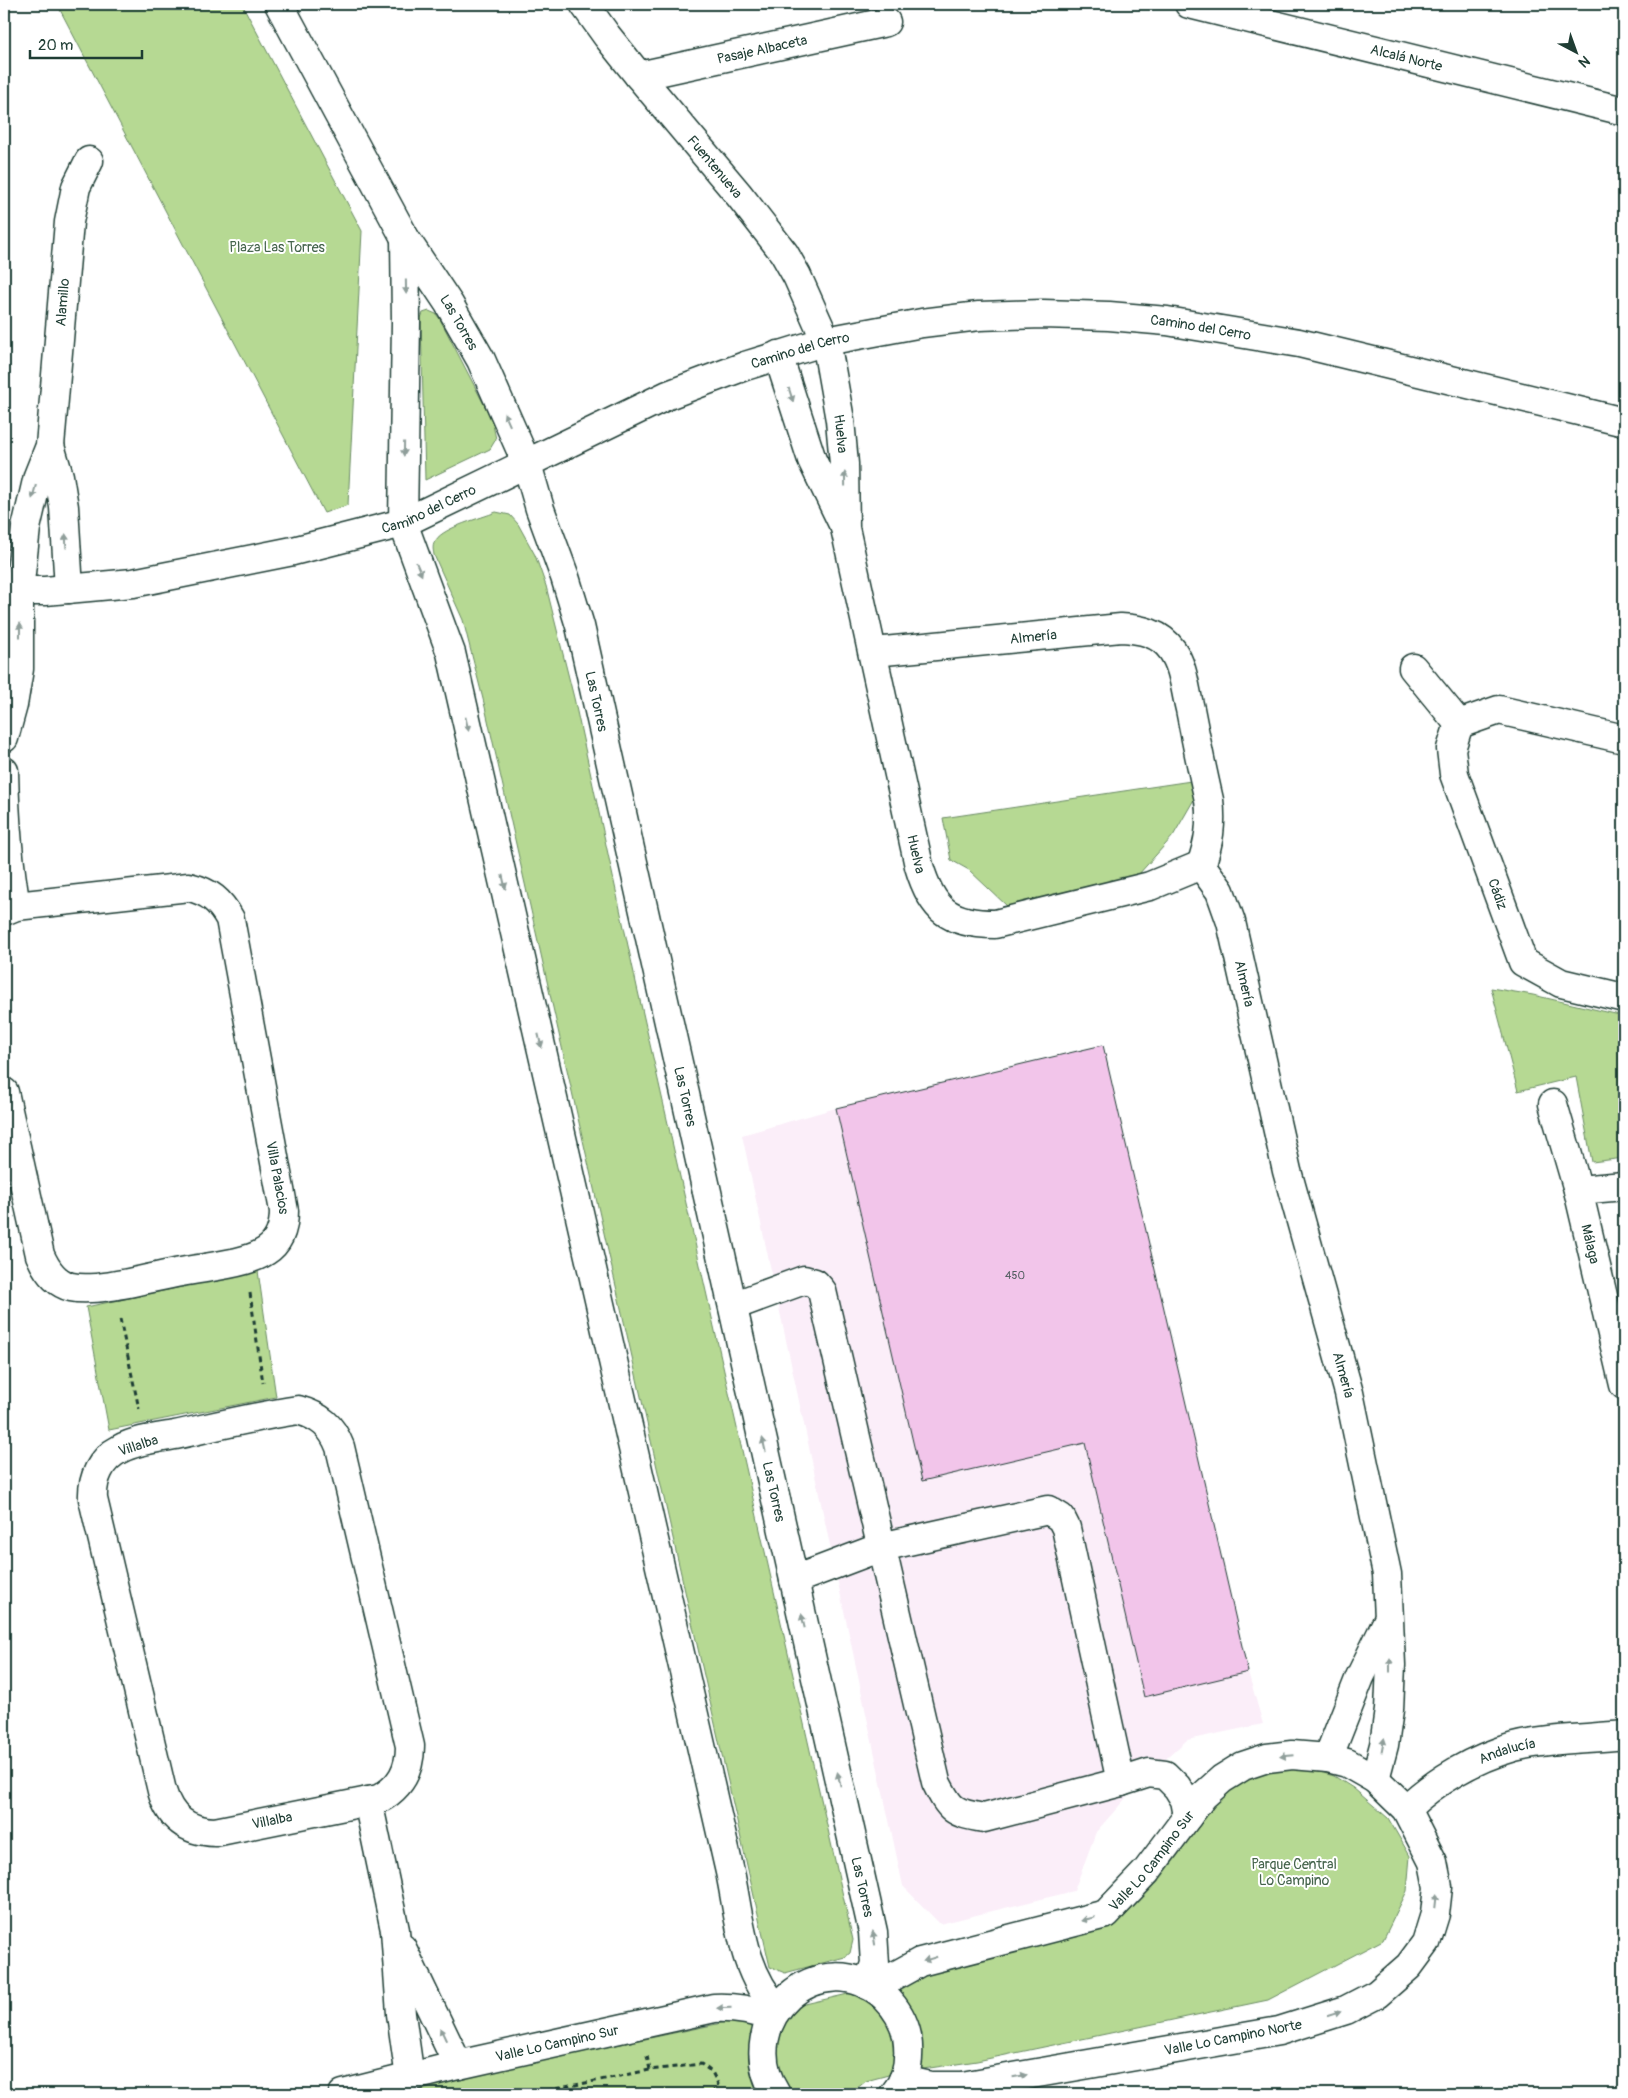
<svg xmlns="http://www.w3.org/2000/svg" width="1628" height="2098" font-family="Pangolin,sans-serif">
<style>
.built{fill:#fbeef9}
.green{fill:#b6d993;stroke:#6a8b64}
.building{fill:#f2c5ea;stroke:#1f3d34}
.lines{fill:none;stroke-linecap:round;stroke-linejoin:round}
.minor-casing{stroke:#1f3d34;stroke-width:31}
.path{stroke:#1f3d34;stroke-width:3;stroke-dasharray:5 4;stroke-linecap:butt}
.minor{stroke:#fff;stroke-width:28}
.oneway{fill:#8f9e9a}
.labels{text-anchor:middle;stroke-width:4;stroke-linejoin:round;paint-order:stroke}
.number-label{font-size:11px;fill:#545f62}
.street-label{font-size:14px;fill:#1f3d34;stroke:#fff}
.park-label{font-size:14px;fill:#45644c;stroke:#fff}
</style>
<rect width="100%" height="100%" fill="#fff"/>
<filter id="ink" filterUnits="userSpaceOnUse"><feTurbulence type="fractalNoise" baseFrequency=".02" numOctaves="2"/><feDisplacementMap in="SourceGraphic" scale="10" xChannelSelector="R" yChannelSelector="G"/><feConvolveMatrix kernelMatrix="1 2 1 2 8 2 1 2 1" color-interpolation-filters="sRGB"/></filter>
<g filter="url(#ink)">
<!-- built -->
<polygon class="built" points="1103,1045 1248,1672 1263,1724 1187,1740 1141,1781 1096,1832 1074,1891 940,1924 903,1886 742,1135 836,1108"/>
<!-- green -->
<g class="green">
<polygon points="57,4 242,4 362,231 348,505 324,513"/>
<polygon points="429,311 436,314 440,319 492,420 496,439 490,449 425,480 421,318 423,313"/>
<path d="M496 512 510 515 518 524 535 555 546 586 574 698 637 987 853 1940 850 1953 845 1957 785 1973 770 1967 485 707 463 620 434 555C433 549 432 545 436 540 444 527 482 518 496 512Z"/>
<polygon points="1191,781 1196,796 1173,836 1138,875 1119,885 1007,906 969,870 951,860 943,818"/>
<polygon points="1491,988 1533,995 1624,1016 1624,1158 1592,1162 1576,1077 1518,1091"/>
<polygon points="258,1271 276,1397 109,1430 86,1307"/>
<polygon points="1257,1769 1299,1769 1313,1770 1334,1776 1353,1788 1388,1818 1410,1856 1407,1891 1383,1940 1268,2000 977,2061 896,2073 866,2081 856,2089 845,2094 823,2094 816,2092 808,2094 388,2094 410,2088 741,2019 878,1987 1114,1927 1158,1882 1226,1790"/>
</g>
<!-- building -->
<polygon class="building" points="1103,1045 1248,1672 1144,1697 1085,1443 922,1481 836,1108"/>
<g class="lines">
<defs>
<g id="minor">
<path id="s1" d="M279 4 405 238 449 304 481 360 527 464 540 509 565 577 580 626 873 1932 875 1964 867 1985"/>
<path id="s2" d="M584 4 607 36 639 76 739 195 784 253 797 276 826 341 840 420 844 464 845 528 919 866C932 910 949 924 995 924L1150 886 1201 865"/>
<path id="s3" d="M1189 4 1624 111"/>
<path id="s4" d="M639 76 886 22"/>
<path d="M405 238 406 322 403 523 451 653 730 1872C740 1919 742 1972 777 2008"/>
<polyline points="778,355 812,460 842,522"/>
<polyline points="50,446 59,476 64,507 69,589"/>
<path id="s5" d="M4 591H45L133 583 293 551 403 523 668 395 745 366 826 341 922 323 979 316 1043 314 1109 316 1167 321 1299 343 1624 422"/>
<path id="s6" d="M874 652 1121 628C1141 629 1160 633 1172 650 1184 667 1185 690 1190 709 1196 740 1202 770 1209 800 1212 824 1209 843 1201 865"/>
<polyline points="1413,668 1459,724"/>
<path id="s7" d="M4 738 13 705 19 669V591L26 528 38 476 50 446 69 222 76 187 89 161"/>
<path id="s8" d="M1624 739 1499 710 1459 724 1451 749 1454 774 1523 962 1561 983 1624 998"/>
<path d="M4 771C5 817 8 861 16 906"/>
<path id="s9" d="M1201 865 1220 891 1231 922 1287 1171 1349 1393 1387 1574 1391 1665 1389 1710 1384 1745 1375 1779"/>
<path id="s10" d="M4 911 16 906 189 887C210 892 220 901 230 919L284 1211C284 1227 280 1242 266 1251 260 1255 252 1258 245 1260 224 1266 202 1268 181 1272 152 1277 98 1293 71 1287 55 1283 46 1269 40 1255L4 1092"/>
<path id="s11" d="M1553 1104 1578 1190 1624 1385"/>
<polyline points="1578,1190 1624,1186"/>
<path d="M733 1306 804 1280 815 1283 822 1291 936 1782C950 1810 953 1813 984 1818L1121 1782 1149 1773 1165 1775 1177 1787 1185 1800 1188 1816"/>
<path d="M298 1410C320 1416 332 1426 340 1447L410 1746C410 1770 401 1787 379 1799L215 1832C187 1831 170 1818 162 1791L93 1499C92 1479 100 1459 120 1449 136 1440 158 1438 175 1435 216 1426 257 1416 298 1410Z"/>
<polyline points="794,1580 881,1547 1048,1510 1061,1518 1066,1528 1121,1782"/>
<polyline points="1328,1758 1360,1677 1387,1622"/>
<polyline points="368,1801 395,1930 401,2014 410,2078"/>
<path id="s12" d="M1406 1809C1435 1781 1474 1758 1514 1747 1549 1738 1588 1739 1624 1735"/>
<polyline points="402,1948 458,2065"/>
<path id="s13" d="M877 1990 891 1978 920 1962 1106 1914 1146 1872 1203 1796 1222 1779 1243 1766 1267 1758 1292 1755 1328 1758 1347 1763 1375 1779 1406 1809 1433 1862 1438 1887 1435 1914 1426 1943 1409 1966 1377 1994 1346 2010 1279 2031 962 2086H930L903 2080"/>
<path id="s14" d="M343 2094 458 2065 714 2008C735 2007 752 2010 771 2017"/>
<path d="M776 2094C730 2021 820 1939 885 1997 896 2008 904 2021 907 2036 910 2056 908 2079 894 2094"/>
</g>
</defs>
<!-- minor casing -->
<use href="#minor" class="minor-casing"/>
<!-- path -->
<g class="path">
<polyline points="250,1293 263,1383"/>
<polyline points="120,1319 139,1409"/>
<polyline points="647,2056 650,2070"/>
<polyline points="530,2094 650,2070 701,2064 712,2072 718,2084 712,2094"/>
</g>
<!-- minor -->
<use href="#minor" class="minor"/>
</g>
<!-- one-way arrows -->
<defs><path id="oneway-solid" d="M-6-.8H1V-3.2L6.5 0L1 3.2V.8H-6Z" transform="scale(1.25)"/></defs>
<g class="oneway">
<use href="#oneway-solid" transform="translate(406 287) rotate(89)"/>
<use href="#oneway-solid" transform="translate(791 395) rotate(72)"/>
<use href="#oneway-solid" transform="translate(507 419) rotate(-114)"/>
<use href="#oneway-solid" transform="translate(404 449) rotate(91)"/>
<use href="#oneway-solid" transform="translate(845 479) rotate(-91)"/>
<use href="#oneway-solid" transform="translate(34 492) rotate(105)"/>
<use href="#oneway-solid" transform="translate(66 541) rotate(-93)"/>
<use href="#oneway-solid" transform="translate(419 569) rotate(67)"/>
<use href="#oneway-solid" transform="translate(20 630) rotate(-90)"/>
<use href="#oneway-solid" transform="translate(467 724) rotate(77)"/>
<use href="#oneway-solid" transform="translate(504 882) rotate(77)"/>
<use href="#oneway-solid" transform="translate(540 1041) rotate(77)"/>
<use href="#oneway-solid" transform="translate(764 1445) rotate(-103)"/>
<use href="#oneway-solid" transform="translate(803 1621) rotate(-103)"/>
<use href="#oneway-solid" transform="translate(1390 1665) rotate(-90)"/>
<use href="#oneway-solid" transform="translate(1383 1745) rotate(-79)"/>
<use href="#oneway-solid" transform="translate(1287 1756) rotate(175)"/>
<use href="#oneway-solid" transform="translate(839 1779) rotate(-103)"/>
<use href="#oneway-solid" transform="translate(1436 1901) rotate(-84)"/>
<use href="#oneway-solid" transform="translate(1088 1919) rotate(166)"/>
<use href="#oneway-solid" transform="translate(874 1938) rotate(-99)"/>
<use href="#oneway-solid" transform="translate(930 1959) rotate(163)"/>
<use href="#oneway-solid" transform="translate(724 2008) rotate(179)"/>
<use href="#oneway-solid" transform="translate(1334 2014) rotate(-18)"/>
<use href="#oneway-solid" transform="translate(443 2034) rotate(-115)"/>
<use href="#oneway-solid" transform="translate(1020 2076) rotate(-10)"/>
</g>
</g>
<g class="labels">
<!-- number labels -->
<g class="number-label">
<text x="1015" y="1279">450</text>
</g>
<!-- street labels -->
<g class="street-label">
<text dy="5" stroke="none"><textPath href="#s4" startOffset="126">Pasaje Albaceta</textPath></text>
<text dy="5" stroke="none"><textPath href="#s3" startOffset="224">Alcalá Norte</textPath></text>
<text dy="5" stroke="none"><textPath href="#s2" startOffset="209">Fuentenueva</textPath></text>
<text dy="5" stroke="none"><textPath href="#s7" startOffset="442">Alamillo</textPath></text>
<text dy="5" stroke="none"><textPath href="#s1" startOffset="366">Las Torres</textPath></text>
<text dy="5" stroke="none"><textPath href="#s5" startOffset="1245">Camino del Cerro</textPath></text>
<text dy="5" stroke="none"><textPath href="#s5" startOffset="840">Camino del Cerro</textPath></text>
<text dy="5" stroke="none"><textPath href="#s2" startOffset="511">Huelva</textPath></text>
<text dy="5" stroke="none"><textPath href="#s5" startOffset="435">Camino del Cerro</textPath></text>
<text dy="5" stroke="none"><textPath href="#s6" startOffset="160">Almería</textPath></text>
<text dy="5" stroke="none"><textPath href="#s1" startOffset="771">Las Torres</textPath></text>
<text dy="5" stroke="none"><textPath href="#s2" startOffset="939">Huelva</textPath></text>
<text dy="5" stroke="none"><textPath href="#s8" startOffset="350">Cádiz</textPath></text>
<text dy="5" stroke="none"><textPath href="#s9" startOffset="128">Almería</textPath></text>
<text dy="5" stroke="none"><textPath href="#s1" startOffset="1176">Las Torres</textPath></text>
<text dy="5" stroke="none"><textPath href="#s10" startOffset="504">Villa Palacios</textPath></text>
<text dy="5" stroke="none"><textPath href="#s11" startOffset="145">Málaga</textPath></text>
<text dy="5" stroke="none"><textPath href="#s9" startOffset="532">Almería</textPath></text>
<text transform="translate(138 1445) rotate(-18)" y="5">Villalba</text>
<text dy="5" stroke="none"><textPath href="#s1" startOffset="1581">Las Torres</textPath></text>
<text dy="5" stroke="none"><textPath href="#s12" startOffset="118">Andalucía</textPath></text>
<text transform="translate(272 1820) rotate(-11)" y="5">Villalba</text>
<text dy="5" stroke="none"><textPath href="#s13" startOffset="314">Valle Lo Campino Sur</textPath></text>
<text dy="5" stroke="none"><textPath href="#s1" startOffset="1986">Las Torres</textPath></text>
<text transform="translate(1233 2037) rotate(-11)" y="5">Valle Lo Campino Norte</text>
<text dy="5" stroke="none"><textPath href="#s14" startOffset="220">Valle Lo Campino Sur</textPath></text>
</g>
<!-- park labels -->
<g class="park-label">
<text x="277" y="252">Plaza Las Torres</text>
<text x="1294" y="1869">Parque Central<tspan x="1294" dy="16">Lo Campino</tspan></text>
</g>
</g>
<!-- margin -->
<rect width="1628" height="2098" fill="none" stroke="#fff" stroke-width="20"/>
<rect x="10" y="10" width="1608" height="2078" fill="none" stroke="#1f3d34" stroke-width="2" filter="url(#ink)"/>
<!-- north arrow -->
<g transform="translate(1576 52) rotate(139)" stroke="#ffffff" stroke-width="4" paint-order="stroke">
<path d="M0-4L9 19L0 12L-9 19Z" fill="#1f3d34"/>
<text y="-8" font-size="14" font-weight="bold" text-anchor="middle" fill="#1f3d34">N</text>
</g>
<!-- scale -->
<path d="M30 50v8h112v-8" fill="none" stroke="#1f3d34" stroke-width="2.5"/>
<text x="38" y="50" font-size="15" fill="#1f3d34" stroke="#ffffff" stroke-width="4" paint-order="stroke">20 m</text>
</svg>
